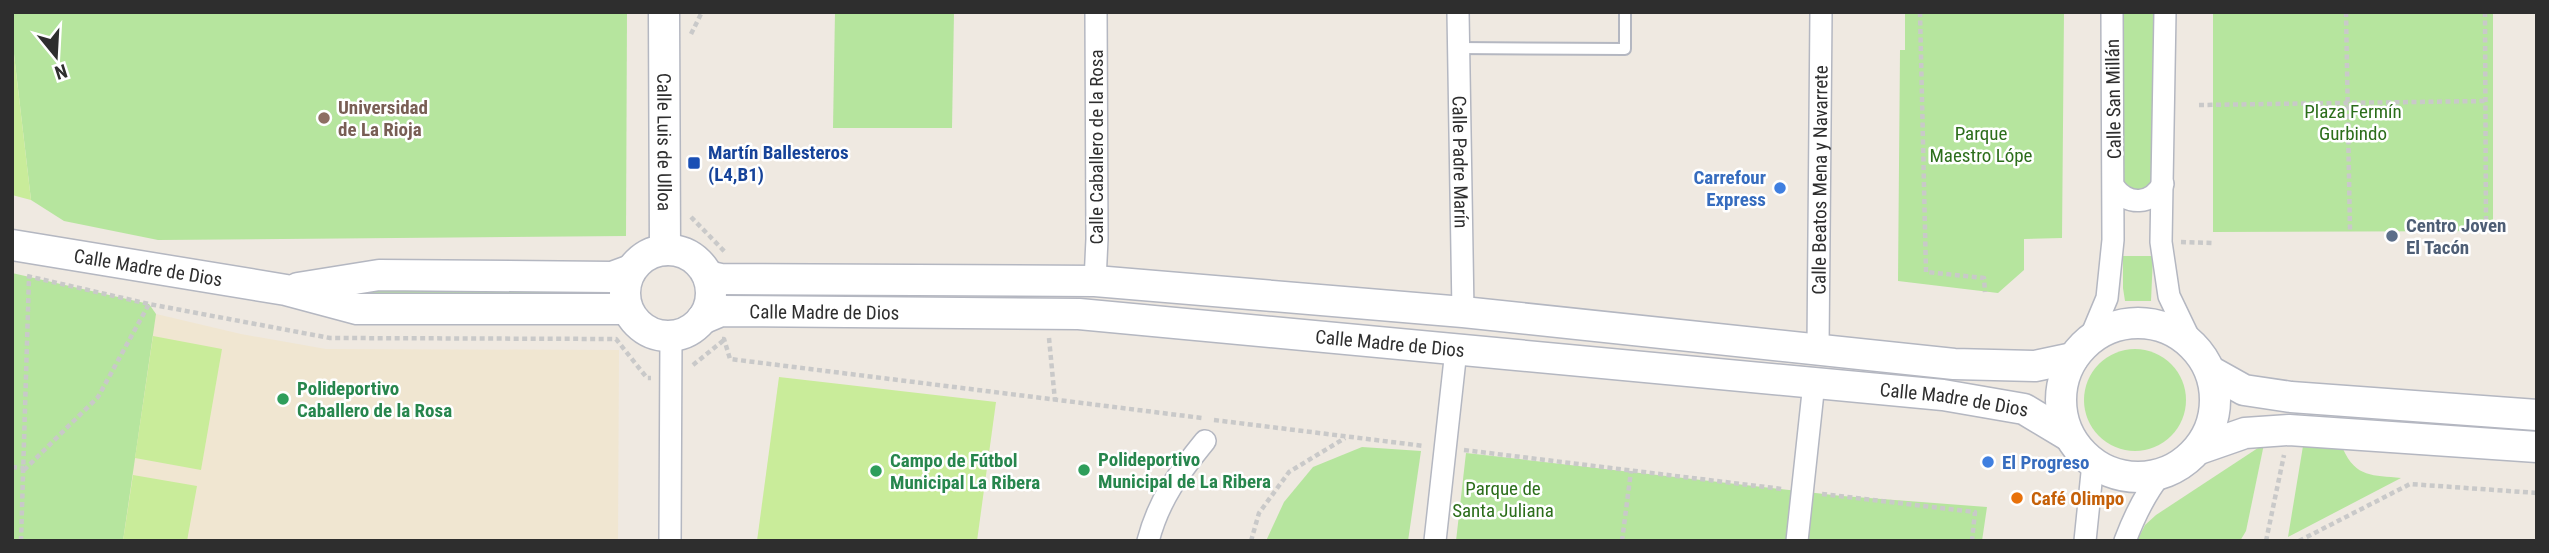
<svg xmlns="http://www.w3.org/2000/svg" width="2549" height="553" font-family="'Roboto Condensed',sans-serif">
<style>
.education{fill:#f0e6d1}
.green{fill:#b6e59e}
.pitch{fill:#c9ec9a}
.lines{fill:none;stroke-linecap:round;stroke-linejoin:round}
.lane-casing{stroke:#b4b7c1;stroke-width:14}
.street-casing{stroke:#b4b7c1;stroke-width:24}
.secondary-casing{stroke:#b4b7c1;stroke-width:33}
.path{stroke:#c9c9c9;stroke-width:4.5;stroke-dasharray:5 3.5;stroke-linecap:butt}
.lane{stroke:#fff;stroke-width:10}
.street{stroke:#fff;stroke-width:21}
.secondary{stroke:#fff;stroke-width:30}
.education-dot{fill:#8d6e63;stroke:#fff;stroke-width:2.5}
.transit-dot{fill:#1a4fb4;stroke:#fff;stroke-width:2.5}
.shop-dot{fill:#3f7fe0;stroke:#fff;stroke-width:2.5}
.service-dot{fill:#5c6f8a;stroke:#fff;stroke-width:2.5}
.leisure-dot{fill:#2e9e5b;stroke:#fff;stroke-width:2.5}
.food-dot{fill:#e8710a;stroke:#fff;stroke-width:2.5}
.labels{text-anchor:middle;stroke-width:5;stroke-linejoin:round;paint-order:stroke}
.street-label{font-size:19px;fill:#2e2e2e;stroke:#fff}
.education-label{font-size:19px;font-weight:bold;fill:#785e54;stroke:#fff;text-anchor:start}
.park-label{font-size:19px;fill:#2c6e1b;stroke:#fff}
.transit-label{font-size:19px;font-weight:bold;fill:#164399;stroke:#fff;text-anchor:start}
.shop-label{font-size:19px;font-weight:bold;fill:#366cbe;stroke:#fff;text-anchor:end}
.service-label{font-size:19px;font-weight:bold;fill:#4e5e75;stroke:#fff;text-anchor:start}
.leisure-label{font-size:19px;font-weight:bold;fill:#27864d;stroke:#fff;text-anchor:start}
.food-label{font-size:19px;font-weight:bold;fill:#c56008;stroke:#fff;text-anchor:start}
</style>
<rect width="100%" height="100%" fill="#efe9e1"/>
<!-- education -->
<polygon class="education" points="12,280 241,334 326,349 619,350 618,541 12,541"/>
<!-- green -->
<g class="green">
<polygon points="12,12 627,12 626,236 158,240 64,221 31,200 12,37"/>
<polygon points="835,12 954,12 952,128 833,128"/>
<polygon points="1905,12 2064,12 2062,238 2024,239 2024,270 1998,293 1898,281 1900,50 1905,50"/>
<polygon points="2122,12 2155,12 2152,183 2151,188 2131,193 2122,180"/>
<polygon points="2213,12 2493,12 2493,231 2213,232"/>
<polygon points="2123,256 2153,256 2151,301 2125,301 2123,288"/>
<polygon points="12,273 149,304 156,314 123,541 12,541"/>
<polygon points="405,288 607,290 608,300 340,296 339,291"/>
<circle cx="2135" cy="400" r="51"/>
<polygon points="2264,444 2246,531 2240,541 2137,541 2145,525 2156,515"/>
<path d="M2303 446 2343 449C2356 478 2373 475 2401 478L2288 537Z"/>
<polygon points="1362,447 1421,451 1408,541 1266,541 1284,502 1313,467"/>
<polygon points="1466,453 1842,496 1987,507 1982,541 1456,541"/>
</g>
<!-- pitch -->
<g class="pitch">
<polygon points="12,37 31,200 12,195"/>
<polygon points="153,336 222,349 201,470 135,458"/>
<polygon points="779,377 996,402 977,541 757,541"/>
<polygon points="133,475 197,486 187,541 123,541"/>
</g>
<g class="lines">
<defs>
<polyline id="lane" points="1458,48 1625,49 1625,12"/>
<g id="street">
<path id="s1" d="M1458 12 1463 312"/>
<polyline points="2165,12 2161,242 2169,296 2192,344"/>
<path d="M2114 187C2128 206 2151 205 2163 184"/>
<polyline points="1095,281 1097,239 1096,12"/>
<polyline points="2089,341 2107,298 2113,240 2112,12"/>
<path id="s2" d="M1818 348 1821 12"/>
<polyline points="670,541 671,336"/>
<path d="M1148 541C1159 499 1179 473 1205 441"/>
<polyline points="1435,541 1456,350"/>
<polyline points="1797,541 1814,383"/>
<polyline points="2085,541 2093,463"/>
<path d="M2125 541C2134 517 2145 494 2161 474"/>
</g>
<g id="secondary">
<path id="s3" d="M664 12 665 250"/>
<path id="s4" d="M12 245 286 290 357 309H627"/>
<circle cx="668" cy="293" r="43"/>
<polyline points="708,276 721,279 1095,281 1463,312 1954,364 2035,366 2073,358"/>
<polyline points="298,288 379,275 612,277 631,270"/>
<path id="s5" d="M702 319 721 311 1079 314 1943 395 2024 409 2069 436"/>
<circle cx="2138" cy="400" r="77"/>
<polyline points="2210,371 2244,390 2291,397 2537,415"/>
<polyline points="2199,449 2245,433 2289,430 2537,447"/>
</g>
</defs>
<!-- lane casing -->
<use href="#lane" class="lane-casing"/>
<!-- street casing -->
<use href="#street" class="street-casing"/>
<!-- secondary casing -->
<use href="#secondary" class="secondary-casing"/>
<!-- path -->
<g class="path">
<polyline points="1920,12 1926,272 1984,278 1985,292"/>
<polyline points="2346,12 2350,231"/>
<polyline points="2485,12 2486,230"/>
<polyline points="691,34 702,12"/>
<polyline points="2199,105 2485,101"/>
<polyline points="691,217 726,253"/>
<polyline points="2181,242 2212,243"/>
<polyline points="27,276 149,304 330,338 616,339 647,378 651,378"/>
<polyline points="1049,338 1055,401"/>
<polyline points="722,339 724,339 730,359 1202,418"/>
<polyline points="693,365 724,340"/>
<polyline points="1214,420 1424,446"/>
<polyline points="1464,450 1782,489"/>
<polyline points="12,467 24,468"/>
<polyline points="24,470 98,397 149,304"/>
<polyline points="1822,494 1975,512 1972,541"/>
<polyline points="21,541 29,277"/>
<polyline points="1251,541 1259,513 1289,472 1345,438"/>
<polyline points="1622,541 1631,471"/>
<polyline points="2266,541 2284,455"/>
<polyline points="2299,541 2410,484 2537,493"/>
</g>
<!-- lane -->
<use href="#lane" class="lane"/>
<!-- street -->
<use href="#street" class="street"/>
<!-- secondary -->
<use href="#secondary" class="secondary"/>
</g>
<!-- markers -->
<circle class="education-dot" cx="324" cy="118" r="7"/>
<rect class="transit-dot" x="687" y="156" width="14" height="14" rx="3.5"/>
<g class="shop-dot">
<circle cx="1780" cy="188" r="7"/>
<circle cx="1988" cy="462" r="7"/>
</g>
<circle class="service-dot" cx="2392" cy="236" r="7"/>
<g class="leisure-dot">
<circle cx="283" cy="399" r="7"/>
<circle cx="1084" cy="470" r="7"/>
<circle cx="876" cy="471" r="7"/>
</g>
<circle class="food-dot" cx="2017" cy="498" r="7"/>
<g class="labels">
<!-- street labels -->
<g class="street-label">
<text transform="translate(2113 99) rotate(-91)" y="7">Calle San Millán</text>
<text dy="7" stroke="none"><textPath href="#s3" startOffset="130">Calle Luis de Ulloa</textPath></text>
<text transform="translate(1096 147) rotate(-90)" y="7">Calle Caballero de la Rosa</text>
<text dy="7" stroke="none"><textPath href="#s1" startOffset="150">Calle Padre Marín</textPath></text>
<text dy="7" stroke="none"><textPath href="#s2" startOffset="168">Calle Beatos Mena y Navarrete</textPath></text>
<text dy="7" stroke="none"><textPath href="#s4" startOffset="138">Calle Madre de Dios</textPath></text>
<text dy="7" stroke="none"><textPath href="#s5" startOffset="124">Calle Madre de Dios</textPath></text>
<text dy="7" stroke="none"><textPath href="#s5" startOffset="691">Calle Madre de Dios</textPath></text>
<text dy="7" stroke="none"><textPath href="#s5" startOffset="1258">Calle Madre de Dios</textPath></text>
</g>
<!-- education labels -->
<g class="education-label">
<text x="338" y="114">Universidad<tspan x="338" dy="22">de La Rioja</tspan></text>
</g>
<!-- park labels -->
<g class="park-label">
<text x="2353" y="118">Plaza Fermín<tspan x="2353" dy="22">Gurbindo</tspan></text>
<text x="1981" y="140">Parque<tspan x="1981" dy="22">Maestro Lópe</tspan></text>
<text x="1503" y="495">Parque de<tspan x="1503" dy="22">Santa Juliana</tspan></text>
</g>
<!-- transit labels -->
<g class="transit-label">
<text x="708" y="159">Martín Ballesteros<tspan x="708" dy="22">(L4,B1)</tspan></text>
</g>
<!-- shop labels -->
<g class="shop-label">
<text x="1766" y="184">Carrefour<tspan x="1766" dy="22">Express</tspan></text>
<text x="2002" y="469" text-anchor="start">El Progreso</text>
</g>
<!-- service labels -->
<g class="service-label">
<text x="2406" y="232">Centro Joven<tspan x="2406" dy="22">El Tacón</tspan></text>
</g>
<!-- leisure labels -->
<g class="leisure-label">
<text x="297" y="395">Polideportivo<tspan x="297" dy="22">Caballero de la Rosa</tspan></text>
<text x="1098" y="466">Polideportivo<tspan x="1098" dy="22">Municipal de La Ribera</tspan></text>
<text x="890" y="467">Campo de Fútbol<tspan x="890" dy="22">Municipal La Ribera</tspan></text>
</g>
<!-- food labels -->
<g class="food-label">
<text x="2031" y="505">Café Olimpo</text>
</g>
</g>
<!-- border -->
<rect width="2549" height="553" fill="none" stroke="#2e2e2e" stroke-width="28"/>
<!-- north arrow -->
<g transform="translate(56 56) rotate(162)" stroke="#ffffff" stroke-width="5" paint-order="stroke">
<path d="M0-5L12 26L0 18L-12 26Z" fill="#2e2e2e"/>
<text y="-10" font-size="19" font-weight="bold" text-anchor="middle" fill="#2e2e2e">N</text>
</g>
</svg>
